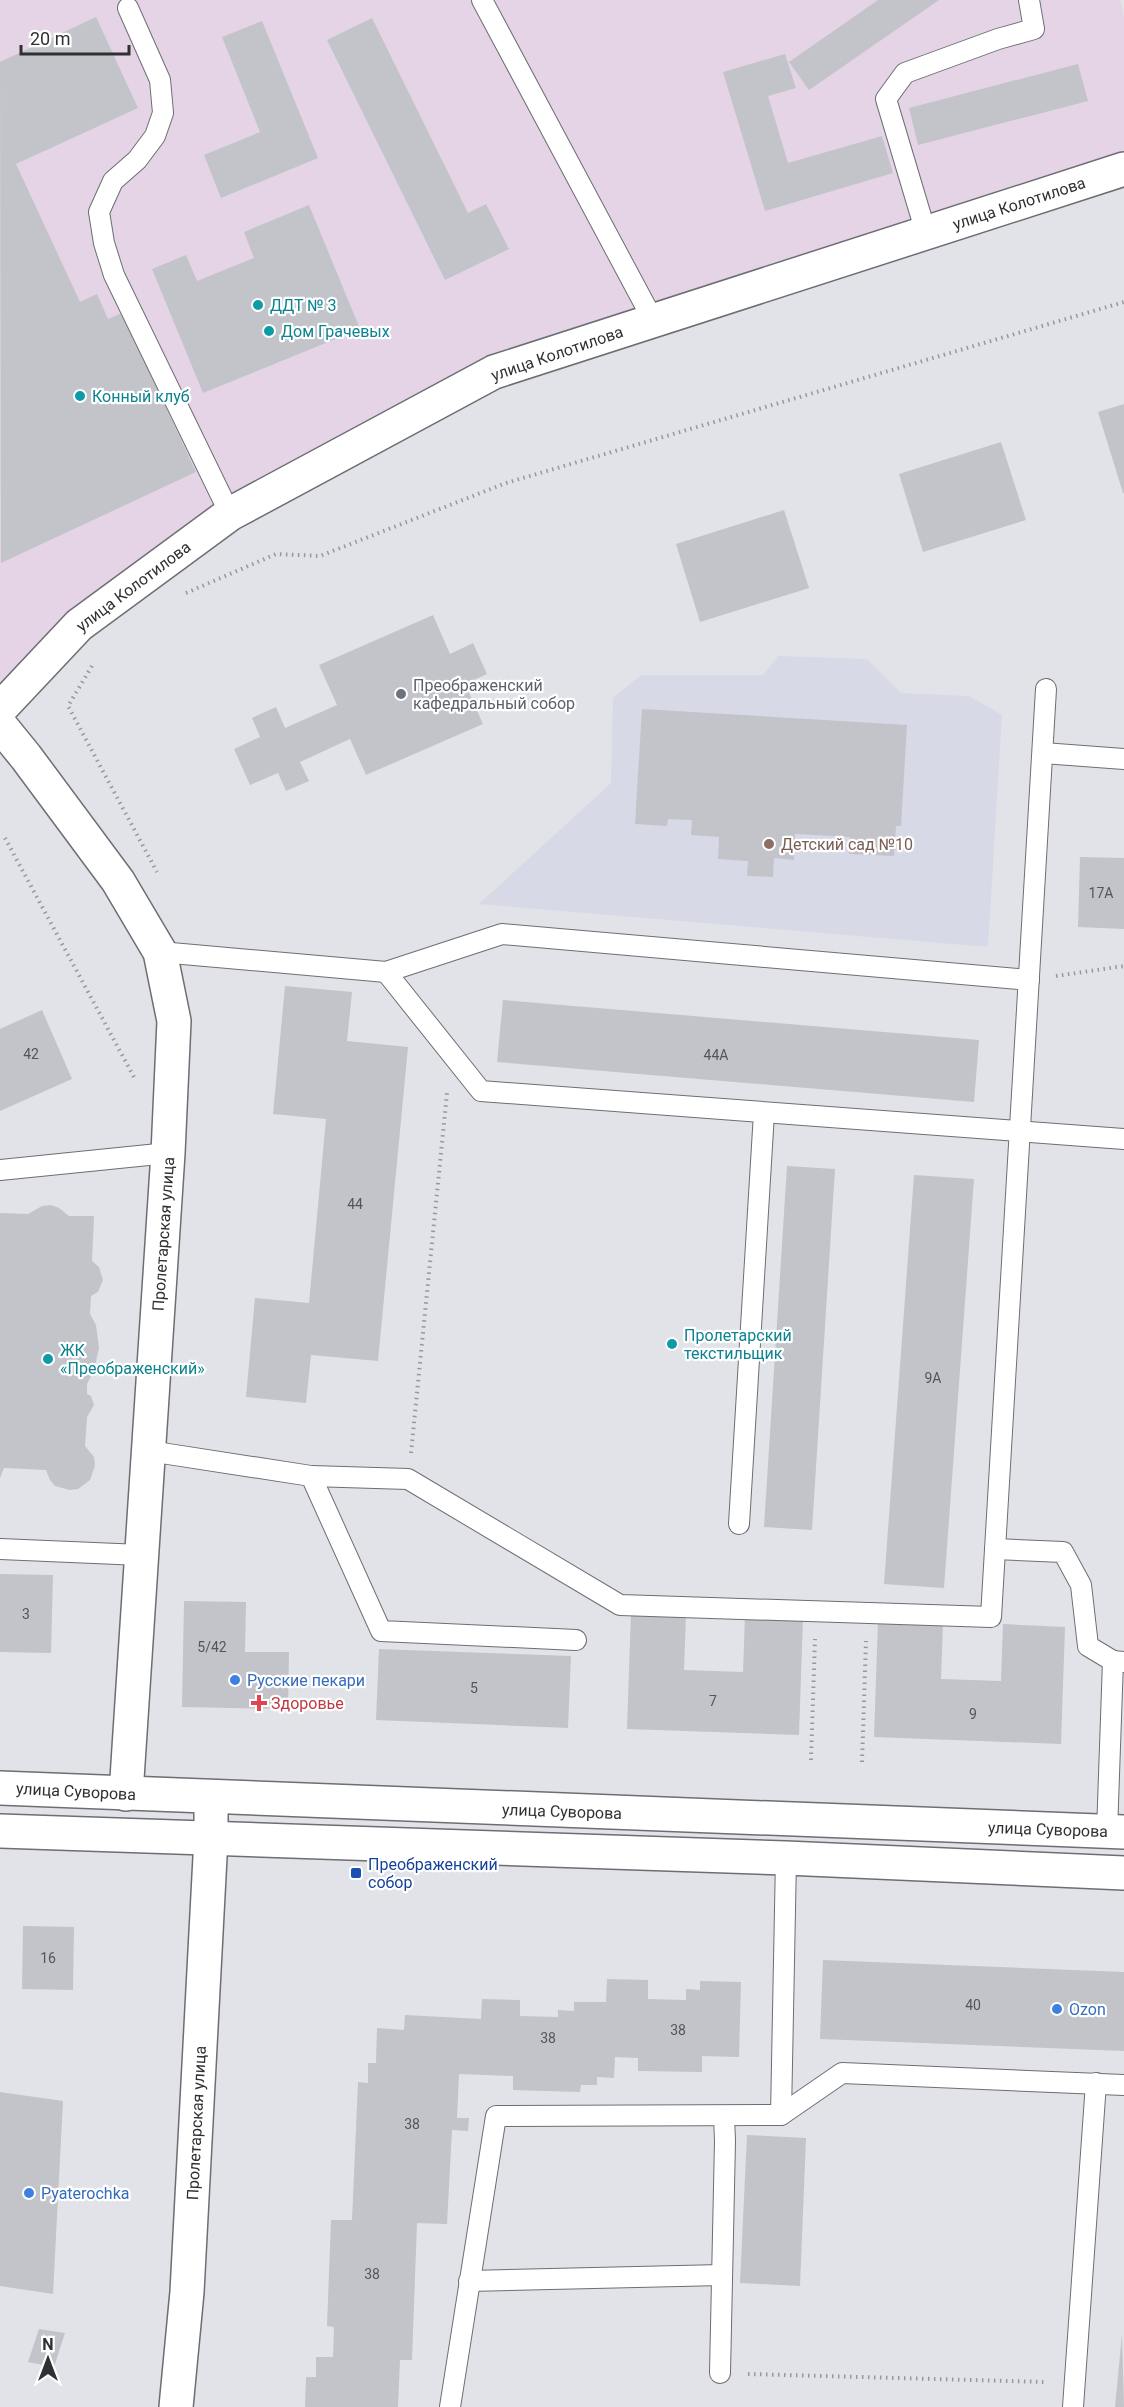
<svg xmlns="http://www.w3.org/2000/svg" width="1124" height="2407" font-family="Roboto,sans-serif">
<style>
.built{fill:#d7d9e7}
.industrial{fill:#e4d4e6}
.building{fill:#c2c4ca}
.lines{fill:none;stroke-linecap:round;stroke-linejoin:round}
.service-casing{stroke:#6d6e73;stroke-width:22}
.minor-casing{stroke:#6d6e73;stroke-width:36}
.tertiary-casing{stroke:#6d6e73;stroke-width:36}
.secondary-casing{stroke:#6d6e73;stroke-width:36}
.path{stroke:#97989d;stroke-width:4;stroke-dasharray:1.5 4.5;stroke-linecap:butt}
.service{stroke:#fff;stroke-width:20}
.minor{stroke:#fff;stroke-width:33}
.tertiary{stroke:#fff;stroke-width:33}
.secondary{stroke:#fff;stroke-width:33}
.culture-dot{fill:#0f9aa8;stroke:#fff;stroke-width:2}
.worship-dot{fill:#6b7280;stroke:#fff;stroke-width:2}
.education-dot{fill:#8d6e63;stroke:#fff;stroke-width:2}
.shop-dot{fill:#3f7fe0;stroke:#fff;stroke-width:2}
.health-dot{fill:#e0444e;stroke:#fff;stroke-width:2}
.transit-dot{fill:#1a4fb4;stroke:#fff;stroke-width:2}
.labels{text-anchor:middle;stroke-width:4.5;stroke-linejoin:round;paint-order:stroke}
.number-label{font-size:14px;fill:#545558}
.street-label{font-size:16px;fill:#2f3032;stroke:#fff}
.culture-label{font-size:16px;fill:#0d838f;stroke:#fff;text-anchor:start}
.worship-label{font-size:16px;fill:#5b616d;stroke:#fff;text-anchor:start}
.education-label{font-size:16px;fill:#785e54;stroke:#fff;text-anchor:start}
.shop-label{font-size:16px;fill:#366cbe;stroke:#fff;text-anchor:start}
.health-label{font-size:16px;fill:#be3a42;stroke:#fff;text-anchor:start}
.transit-label{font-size:16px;fill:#164399;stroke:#fff;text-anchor:start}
</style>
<rect width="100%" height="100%" fill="#e2e3e9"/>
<!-- built -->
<polygon class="built" points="778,656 867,659 901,693 969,696 1002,715 988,947 479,904 611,783 613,698 641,675 763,675"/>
<!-- industrial -->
<polygon class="industrial" points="0,0 1120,0 1124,18 1124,163 657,314 222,511 0,701"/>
<!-- building -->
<g class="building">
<polygon points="878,0 939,0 809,90 789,62"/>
<polygon points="96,17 138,108 16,164 80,302 97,294 108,319 122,313 196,472 1,563 0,62"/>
<polygon points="372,18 468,213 486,204 509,249 445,280 327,40"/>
<polygon points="262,21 318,158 221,198 204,155 260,132 222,37"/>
<polygon points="785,54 796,88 768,96 788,163 882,136 893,173 765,211 723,72"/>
<polygon points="1078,64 1088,101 918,145 909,108"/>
<polygon points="309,205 360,329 203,393 152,269 186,255 197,281 254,258 244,232"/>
<polygon points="1124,404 1124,493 1123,493 1098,412"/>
<polygon points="1001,442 1026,520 923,552 899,474"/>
<polygon points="784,510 809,588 700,622 676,544"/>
<polygon points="433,615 450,654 473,643 487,674 465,684 483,724 366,775 350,739 300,762 309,781 286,791 278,773 250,785 234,749 260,737 252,718 276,707 285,728 337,705 319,665"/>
<polygon points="642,709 907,725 901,826 896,826 894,856 849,854 850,837 795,834 794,860 774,858 773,877 747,876 748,861 718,859 719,837 691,835 692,820 668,819 667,826 635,824"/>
<polygon points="1080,857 1124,858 1124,929 1078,927"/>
<polygon points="285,986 352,992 347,1041 408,1047 378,1361 311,1355 306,1403 246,1397 255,1298 309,1303 326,1119 273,1114"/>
<polygon points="503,1000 979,1040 974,1102 497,1062"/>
<polygon points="42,1010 72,1079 0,1111 0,1029"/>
<polygon points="787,1166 835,1169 812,1530 764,1527"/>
<polygon points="914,1175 974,1179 944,1588 884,1584"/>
<polygon points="51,1205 59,1208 69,1216 94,1216 92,1261 99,1267 103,1280 98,1292 91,1296 90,1314 96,1325 99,1348 94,1370 87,1384 87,1394 91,1396 94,1405 87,1417 85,1446 94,1457 95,1466 90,1480 78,1489 70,1490 55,1486 50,1480 46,1470 4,1468 0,1478 0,1213 28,1214 42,1206"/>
<polygon points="0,1574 53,1575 51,1653 0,1652"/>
<polygon points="184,1601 246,1602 245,1652 289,1652 288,1709 182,1707"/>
<polygon points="631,1612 686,1614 684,1670 743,1672 745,1615 803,1618 799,1735 627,1729"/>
<polygon points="878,1620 943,1623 941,1679 1001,1681 1003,1624 1065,1627 1061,1744 874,1737"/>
<polygon points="379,1649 571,1656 568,1728 376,1720"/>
<polygon points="23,1926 74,1927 73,1990 22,1989"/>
<polygon points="823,1960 1124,1972 1124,2051 820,2039"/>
<polygon points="607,1979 648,1980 648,1999 686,2000 686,1989 700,1990 700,1981 741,1982 739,2057 702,2056 702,2072 638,2071 638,2058 615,2057 614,2078 597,2077 597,2085 581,2085 580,2092 513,2090 513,2076 459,2074 457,2118 469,2118 468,2131 452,2130 447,2224 417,2223 412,2360 400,2360 398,2407 305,2407 306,2377 316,2377 316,2357 333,2357 334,2327 327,2326 331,2220 352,2220 358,2082 368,2083 368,2063 376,2063 377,2028 404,2030 405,2015 481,2019 482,1999 520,2000 520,2016 558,2017 558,2010 574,2011 574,2002 606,2002"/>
<polygon points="0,2092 63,2101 53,2294 0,2286"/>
<polygon points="747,2135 806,2138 800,2286 740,2283"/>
<polygon points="39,2329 65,2333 54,2367 28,2362"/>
<polygon points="1122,2334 1124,2407 1115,2407"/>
</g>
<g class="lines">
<defs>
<g id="service">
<polyline points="482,0 653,320"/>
<polyline points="128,8 160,80 163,113 155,136 137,160 113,181 99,212 104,243 114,275 230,514"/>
<polyline points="926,233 886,99 905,73 998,39 1034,29 1029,0"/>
<polyline points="1043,753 1124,759"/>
<polyline points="160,952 386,972 502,934 1029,980"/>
<polyline points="386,972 481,1091 1124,1139"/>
<polyline points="0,1170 168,1153"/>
<polyline points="149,1451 311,1476 381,1631 576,1640"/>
<polyline points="311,1476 408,1479 620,1605 991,1617 1046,689"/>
<polyline points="739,1524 764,1113"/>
<polyline points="0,1549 141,1555"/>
<polyline points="995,1549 1063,1552 1081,1585 1088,1646 1113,1661"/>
<polyline points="1107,1832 1113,1661 1124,1662"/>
<polyline points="781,2115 842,2073 1124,2085"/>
<polyline points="469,2281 722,2275"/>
<polyline points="720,2373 725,2141 724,2116"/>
<polyline points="450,2407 496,2116 781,2115 786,1858"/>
<polyline points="1073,2407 1096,2083"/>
</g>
<g id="minor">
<polyline points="0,709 79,625 230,514 494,372 1124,169"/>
<polyline points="0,725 26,757 118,881 160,952 174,1021 168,1153 126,1794"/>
</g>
<polyline id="tertiary" points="176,2407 187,2292 211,1838 211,1797"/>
<g id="secondary">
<polyline points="0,1788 1124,1832"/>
<polyline points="0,1831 786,1858 1124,1873"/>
</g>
</defs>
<!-- service casing -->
<use href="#service" class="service-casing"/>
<!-- minor casing -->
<use href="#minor" class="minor-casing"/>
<!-- tertiary casing -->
<use href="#tertiary" class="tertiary-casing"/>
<!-- secondary casing -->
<use href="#secondary" class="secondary-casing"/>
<!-- path -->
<g class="path">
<polyline points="186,593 276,554 320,556 506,483 1124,302"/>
<polyline points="92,666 68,706 157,872"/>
<polyline points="5,838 135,1079"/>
<polyline points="1056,976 1124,966"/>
<polyline points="411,1453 447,1093"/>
<polyline points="811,1760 815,1639"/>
<polyline points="862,1762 866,1641"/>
<polyline points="748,2374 1046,2382"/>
</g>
<!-- service -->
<use href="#service" class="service"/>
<!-- minor -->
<use href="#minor" class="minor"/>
<!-- tertiary -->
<use href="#tertiary" class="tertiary"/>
<!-- secondary -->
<use href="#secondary" class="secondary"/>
</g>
<!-- markers -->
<g class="culture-dot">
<circle cx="258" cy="305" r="6"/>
<circle cx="269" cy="331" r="6"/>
<circle cx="80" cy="396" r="6"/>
<circle cx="672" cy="1344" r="6"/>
<circle cx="48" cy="1359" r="6"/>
</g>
<circle class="worship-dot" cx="401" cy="694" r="6"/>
<circle class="education-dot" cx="769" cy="844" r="6"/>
<g class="shop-dot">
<circle cx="235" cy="1680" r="6"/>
<circle cx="1057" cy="2009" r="6"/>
<circle cx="29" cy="2193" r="6"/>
</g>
<path class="health-dot" d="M256 1694h6v6h6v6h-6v6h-6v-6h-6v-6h6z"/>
<rect class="transit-dot" x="350" y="1867" width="12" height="12" rx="3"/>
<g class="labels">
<!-- number labels -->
<g class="number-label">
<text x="1101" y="898">17А</text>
<text x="31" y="1059">42</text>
<text x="716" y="1060">44А</text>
<text x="355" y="1209">44</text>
<text x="933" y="1383">9А</text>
<text x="26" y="1619">3</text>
<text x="212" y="1652">5/42</text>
<text x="474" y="1693">5</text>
<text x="713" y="1706">7</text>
<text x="973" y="1719">9</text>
<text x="48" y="1963">16</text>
<text x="973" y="2010">40</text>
<text x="678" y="2035">38</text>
<text x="548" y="2043">38</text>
<text x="412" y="2129">38</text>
<text x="372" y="2279">38</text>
</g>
<!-- street labels -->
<g class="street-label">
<text transform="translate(1019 203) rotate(-18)" y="6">улица Колотилова</text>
<text transform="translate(557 353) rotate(-19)" y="6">улица Колотилова</text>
<text transform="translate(133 586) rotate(-37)" y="6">улица Колотилова</text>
<text transform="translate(163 1234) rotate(-86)" y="6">Пролетарская улица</text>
<text transform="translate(76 1791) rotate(3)" y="6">улица Суворова</text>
<text transform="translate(562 1811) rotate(2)" y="6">улица Суворова</text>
<text transform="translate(1048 1829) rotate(2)" y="6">улица Суворова</text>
<text transform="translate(196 2123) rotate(-87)" y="6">Пролетарская улица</text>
</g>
<!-- culture labels -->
<g class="culture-label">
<text x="270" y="311">ДДТ № 3</text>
<text x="281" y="337">Дом Грачевых</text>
<text x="92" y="402">Конный клуб</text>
<text x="684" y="1341">Пролетарский<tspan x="684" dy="18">текстильщик</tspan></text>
<text x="60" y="1356">ЖК<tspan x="60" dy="18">«Преображенский»</tspan></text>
</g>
<!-- worship labels -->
<g class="worship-label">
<text x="413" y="691">Преображенский<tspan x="413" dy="18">кафедральный собор</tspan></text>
</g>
<!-- education labels -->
<g class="education-label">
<text x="781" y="850">Детский сад №10</text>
</g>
<!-- shop labels -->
<g class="shop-label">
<text x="247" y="1686">Русские пекари</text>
<text x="1069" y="2015">Ozon</text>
<text x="41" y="2199">Pyaterochka</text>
</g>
<!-- health labels -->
<g class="health-label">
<text x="271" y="1709">Здоровье</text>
</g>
<!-- transit labels -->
<g class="transit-label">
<text x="368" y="1870">Преображенский<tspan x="368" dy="18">собор</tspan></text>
</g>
</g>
<!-- north arrow -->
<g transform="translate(48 2359)" stroke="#ffffff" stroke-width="4.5" paint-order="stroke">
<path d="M0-4.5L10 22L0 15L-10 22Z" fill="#2f3032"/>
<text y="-9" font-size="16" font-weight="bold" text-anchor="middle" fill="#2f3032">N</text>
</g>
<!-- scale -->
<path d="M21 45v9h108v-9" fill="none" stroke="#2f3032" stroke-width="3"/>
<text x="30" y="45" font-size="18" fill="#2f3032" stroke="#ffffff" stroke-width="4.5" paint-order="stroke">20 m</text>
</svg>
